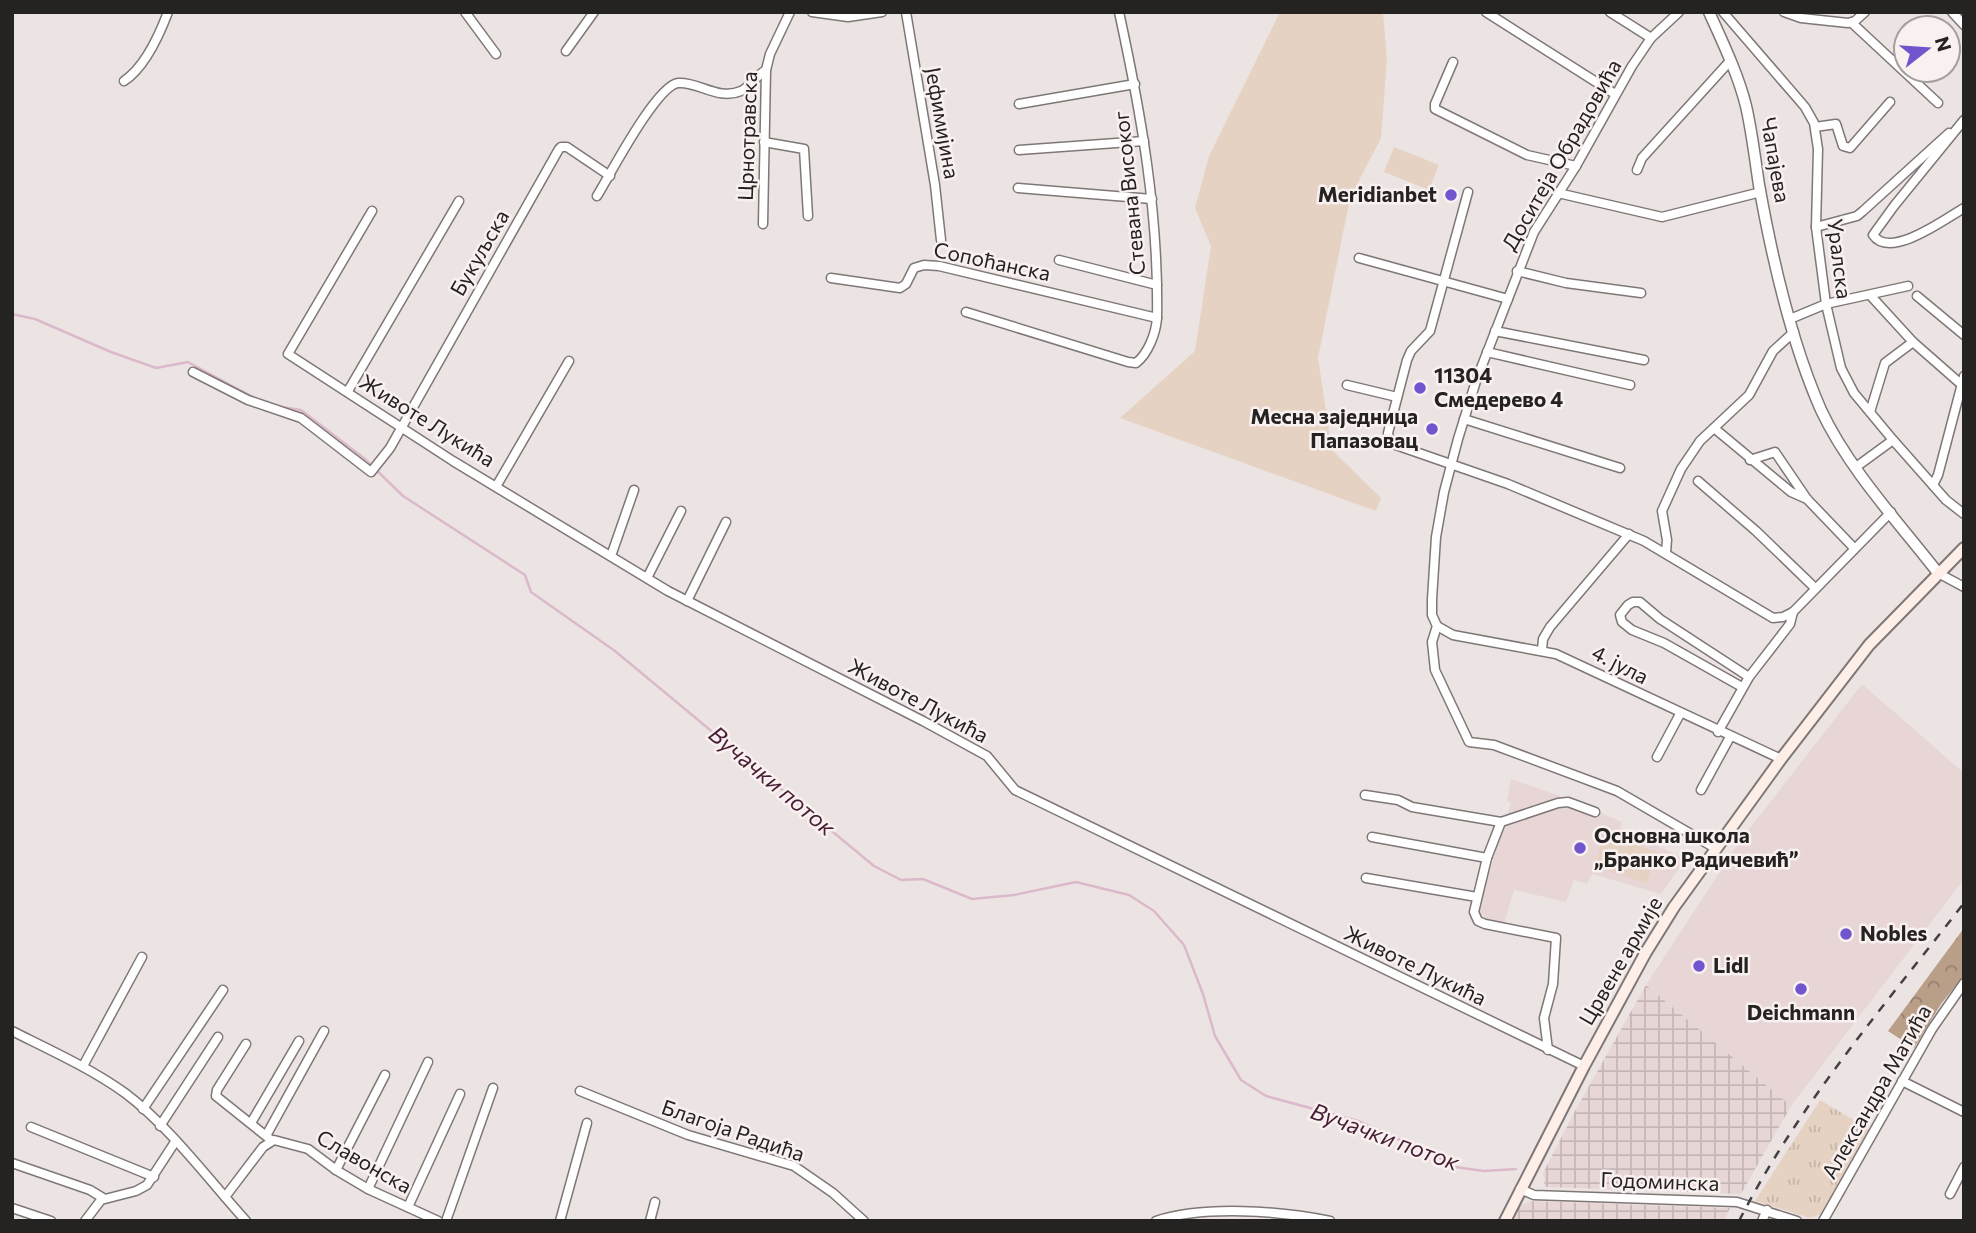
<svg xmlns="http://www.w3.org/2000/svg" width="1976" height="1233" font-family="Commissioner,sans-serif">
<style>
.built{fill:#e7d6d5}
.industrial{fill:url(#industrial-grid)}
.green{fill:#e6d2c3}
.forest{fill:url(#forest-crowns)}
.park{fill:url(#park-tufts)}
.lines{fill:none;stroke-linecap:round;stroke-linejoin:round}
.stream{stroke:#dbb9cb;stroke-width:2.5}
.minor-casing{stroke:#7e7776;stroke-width:11}
.tertiary-casing{stroke:#7e7776;stroke-width:13}
.secondary-casing{stroke:#7e7776;stroke-width:14}
.minor{stroke:#fff;stroke-width:8}
.tertiary{stroke:#fff;stroke-width:10}
.secondary{stroke:#feeee8;stroke-width:10}
.rail{stroke:#454141;stroke-width:2.5;stroke-dasharray:9 9;stroke-linecap:butt}
.poi-dot{fill:#7155cf;stroke:#f9f1f0;stroke-width:2.5}
.labels{text-anchor:middle;stroke-width:5;stroke-linejoin:round;paint-order:stroke}
.street-label{font-size:21px;fill:#252222;stroke:#f9f1f0}
.poi-label{font-size:21px;font-weight:bold;fill:#252222;stroke:#f9f1f0;text-anchor:start}
.water-label{font-size:23px;font-style:italic;fill:#481d36;stroke:#f9f1f0}
</style>
<defs>
<pattern id="industrial-grid" width="8" height="8" patternUnits="userSpaceOnUse" patternTransform="scale(1.75)"><rect width="8" height="8" fill="#e7d6d5"/><path d="M0 4h8M4 0v8" fill="none" stroke="#c6b7b7"/></pattern>
<pattern id="forest-crowns" width="20" height="18" patternUnits="userSpaceOnUse" patternTransform="scale(1.75)"><rect width="20" height="18" fill="#b99e88"/><path d="M2 6a3 3 0 1 1 6 0M12 15a3 3 0 1 1 6 0" fill="none" stroke="#96806f"/></pattern>
<pattern id="park-tufts" width="24" height="20" patternUnits="userSpaceOnUse" patternTransform="scale(1.75)"><rect width="24" height="20" fill="#e6d2c3"/><path d="M3 7l-1-3M5 7V3M7 7l1-3M15 17l-1-3M17 17v-4M19 17l1-3" fill="none" stroke="#c5b4a7"/></pattern>
</defs>
<rect width="100%" height="100%" fill="#ece4e3"/>
<!-- built -->
<g class="built">
<polygon points="1862,684 1964,773 1964,879 1791,1106 1646,985 1740,841"/>
<polygon points="1511,779 1571,800 1622,822 1620,828 1685,859 1661,894 1592,874 1587,884 1574,880 1566,902 1514,890 1504,924 1485,919 1480,912 1480,902 1511,803 1507,801"/>
</g>
<!-- industrial -->
<g class="industrial">
<polygon points="1646,985 1791,1106 1741,1194 1545,1187 1543,1173 1575,1111"/>
<polygon points="1530,1201 1730,1208 1724,1221 1513,1221 1518,1207"/>
</g>
<!-- green -->
<g class="green">
<polygon points="1280,12 1383,12 1387,59 1381,138 1350,198 1318,358 1332,450 1381,498 1376,511 1120,418 1195,351 1211,246 1195,208 1209,156"/>
<polygon points="1394,147 1439,165 1429,190 1384,172"/>
<polygon points="1604,835 1657,852 1647,883 1595,867"/>
</g>
<!-- forest -->
<polygon class="forest" points="1964,928 1964,975 1941,1004 1914,1048 1888,1031"/>
<!-- park -->
<polygon class="park" points="1820,1100 1870,1130 1824,1213 1810,1218 1755,1201"/>
<g class="lines">
<!-- stream -->
<g class="stream">
<polyline points="12,314 35,319 111,352 156,368 188,362 258,400"/>
<polyline points="281,407 301,410 365,459 403,496 525,575 531,592 615,651 874,866 901,880 923,879 972,899 1014,895 1076,882 1129,895 1154,911 1184,945 1203,994 1215,1036 1241,1080 1266,1096 1358,1121 1438,1157 1455,1167 1484,1171 1516,1169"/>
</g>
<defs>
<g id="minor">
<polyline points="465,12 496,54"/>
<polyline points="812,12 848,17 882,12"/>
<polyline points="906,12 935,185 941,240"/>
<polyline points="1486,12 1615,94"/>
<polyline points="1610,12 1651,38"/>
<polyline points="1679,12 1651,38 1632,66 1576,166 1534,232 1476,381 1458,439 1444,492 1436,537 1432,599 1432,615 1437,626 1432,642 1435,670 1469,742 1494,745 1617,791 1715,848"/>
<polyline points="1723,12 1805,107 1814,123 1818,149 1816,227 1826,304 1841,368 1854,393 1893,440 1856,467"/>
<polyline points="1784,12 1801,18 1848,23 1855,21 1865,12"/>
<polyline points="1952,12 1964,25"/>
<polyline points="1852,23 1938,103"/>
<polyline points="566,51 594,12"/>
<polyline points="1453,62 1435,104 1435,109 1527,155 1576,166"/>
<path d="M124 81C145 67 159 36 168 12"/>
<polyline points="1019,104 1135,84"/>
<path d="M1964 120 1894 206 1873 235C1890 260 1945 219 1964 208"/>
<polyline points="1815,127 1836,124 1843,146 1850,148 1890,102"/>
<polyline points="764,142 804,149 808,216"/>
<polyline points="1019,150 1144,141"/>
<polyline points="1637,170 1642,158 1730,61"/>
<polyline points="1018,188 1152,199"/>
<polyline points="1468,192 1430,331 1411,351 1407,360 1388,433 1390,443 1508,484 1644,541 1773,618 1783,617 1793,612 1891,512"/>
<polyline points="1558,193 1662,217 1761,192"/>
<path d="M597 196C610 175 656 86 678 83 698 81 718 101 741 91 751 86 756 76 766 70"/>
<polyline points="372,211 288,354 453,461 668,591 923,721 987,756 1015,790 1584,1066"/>
<polyline points="763,224 766,70 770,54 790,12"/>
<polyline points="1816,227 1857,216 1863,211 1949,133"/>
<polyline points="1359,258 1508,299"/>
<polyline points="1059,260 1157,285"/>
<polyline points="1517,271 1566,283 1641,293"/>
<polyline points="831,278 900,288 906,284 914,268 924,265 939,266 1157,318"/>
<polyline points="1870,295 1913,342 1962,385"/>
<polyline points="1917,296 1964,335"/>
<path d="M966 312 1128 362 1136 363C1148 354 1156 333 1157 318 1159 214 1141 113 1119 12"/>
<polyline points="1790,319 1826,304 1908,286"/>
<polyline points="1495,331 1644,360"/>
<polyline points="1487,352 1630,385"/>
<polyline points="193,372 248,400 301,418 371,472 390,448 559,149 561,147 567,147 610,176"/>
<polyline points="1347,385 1397,397"/>
<polyline points="348,391 459,201"/>
<polyline points="1870,412 1885,363 1913,342"/>
<polyline points="1464,419 1620,468"/>
<polyline points="1714,428 1791,492 1807,499"/>
<polyline points="1893,440 1946,500 1964,514"/>
<polyline points="1750,460 1775,452 1807,499 1854,548"/>
<polyline points="1698,481 1756,531 1815,588"/>
<polyline points="497,485 569,361"/>
<polyline points="1933,485 1938,475 1964,376"/>
<polyline points="1666,552 1667,540 1662,511 1681,469 1700,441 1749,395 1773,351 1794,332"/>
<polyline points="611,556 634,490"/>
<polyline points="1938,573 1964,587"/>
<polyline points="647,578 681,511"/>
<polyline points="687,601 726,522"/>
<polyline points="1437,626 1453,635 1556,654 1781,759"/>
<polyline points="1542,650 1543,639 1550,627 1629,534"/>
<polyline points="1742,687 1664,643 1632,630 1622,622 1620,615 1628,605 1633,602 1640,602 1660,619 1749,677"/>
<polyline points="1718,732 1749,677 1790,624 1793,612"/>
<polyline points="1657,757 1680,714"/>
<polyline points="1701,790 1730,737"/>
<polyline points="1365,795 1398,800 1412,807 1501,822 1558,803 1568,802 1595,812"/>
<polyline points="1501,822 1487,858 1474,912 1478,921 1485,924 1556,938 1553,984 1544,1018 1548,1050"/>
<polyline points="1372,837 1487,858"/>
<polyline points="1366,878 1477,897"/>
<path d="M12 1031C50 1050 90 1068 125 1093 168 1125 209 1180 246 1221"/>
<polyline points="246,1044 217,1090 216,1096 271,1140"/>
<polyline points="83,1066 142,957"/>
<polyline points="1902,1081 1964,1112"/>
<polyline points="580,1091 688,1135 794,1166 833,1193 864,1221"/>
<polyline points="143,1109 223,990"/>
<polyline points="251,1123 299,1041"/>
<polyline points="160,1126 218,1037"/>
<polyline points="31,1127 154,1177"/>
<polyline points="267,1134 324,1031"/>
<polyline points="12,1163 90,1190 103,1198"/>
<polyline points="336,1170 385,1075"/>
<polyline points="368,1189 428,1062"/>
<polyline points="1520,1189 1534,1195 1737,1202 1797,1221"/>
<polyline points="1950,1194 1964,1167"/>
<polyline points="225,1197 263,1147 274,1140 308,1149 336,1170 368,1189 438,1221"/>
<polyline points="408,1207 460,1094"/>
<polyline points="12,1208 51,1221"/>
<polyline points="85,1221 101,1200 136,1191 147,1185 175,1142"/>
<polyline points="446,1221 493,1088"/>
<polyline points="560,1221 587,1123"/>
<polyline points="650,1221 655,1202"/>
<path d="M1156 1221C1204 1205 1281 1211 1330 1221"/>
<polyline points="1762,1221 1767,1210"/>
<polyline points="1823,1221 1932,1029 1964,983"/>
</g>
<path id="tertiary" d="M1709 12C1723 43 1738 74 1746 106 1752 132 1755 159 1759 185 1772 258 1791 342 1821 410 1848 468 1899 523 1938 573"/>
<polyline id="secondary" points="1505,1221 1584,1066 1646,952 1674,907 1781,759 1869,645 1964,548"/>
</defs>
<!-- minor casing -->
<use href="#minor" class="minor-casing"/>
<!-- tertiary casing -->
<use href="#tertiary" class="tertiary-casing"/>
<!-- secondary casing -->
<use href="#secondary" class="secondary-casing"/>
<!-- minor -->
<use href="#minor" class="minor"/>
<!-- tertiary -->
<use href="#tertiary" class="tertiary"/>
<!-- secondary -->
<use href="#secondary" class="secondary"/>
<!-- rail -->
<path class="rail" d="M1739 1221C1798 1105 1885 1005 1964 903"/>
</g>
<!-- markers -->
<g class="poi-dot">
<circle cx="1451" cy="195" r="7"/>
<circle cx="1420" cy="388" r="7"/>
<circle cx="1432" cy="429" r="7"/>
<circle cx="1580" cy="848" r="7"/>
<circle cx="1846" cy="934" r="7"/>
<circle cx="1699" cy="966" r="7"/>
<circle cx="1801" cy="989" r="7"/>
</g>
<g class="labels">
<!-- street labels -->
<g class="street-label">
<text transform="translate(942 123) rotate(80)" y="7">Јефимијина</text>
<text transform="translate(748 136) rotate(-88)" y="7">Црнотравска</text>
<text transform="translate(1562 155) rotate(-60)" y="7">Доситеја Обрадовића</text>
<text transform="translate(1775 160) rotate(80)" y="7">Чапајева</text>
<text transform="translate(1130 193) rotate(-96)" y="7">Стевана Високог</text>
<text transform="translate(480 253) rotate(-60)" y="7">Букуљска</text>
<text transform="translate(1839 259) rotate(83)" y="7">Уралска</text>
<text transform="translate(992 262) rotate(12)" y="7">Сопоћанска</text>
<text transform="translate(427 421) rotate(32)" y="7">Животе Лукића</text>
<text transform="translate(1620 665) rotate(27)" y="7">4. јула</text>
<text transform="translate(918 701) rotate(28)" y="7">Животе Лукића</text>
<text transform="translate(1621 961) rotate(-60)" y="7">Црвене армије</text>
<text transform="translate(1415 966) rotate(26)" y="7">Животе Лукића</text>
<text transform="translate(1877 1092) rotate(-60)" y="7">Александра Матића</text>
<text transform="translate(733 1131) rotate(19)" y="7">Благоја Радића</text>
<text transform="translate(364 1162) rotate(30)" y="7">Славонска</text>
<text transform="translate(1660 1182) rotate(2)" y="7">Годоминска</text>
</g>
<!-- poi labels -->
<g class="poi-label">
<text x="1437" y="202" text-anchor="end">Meridianbet</text>
<text x="1434" y="383">11304<tspan x="1434" dy="24">Смедерево 4</tspan></text>
<text x="1418" y="424" text-anchor="end">Месна заједница<tspan x="1418" dy="24">Папазовац</tspan></text>
<text x="1594" y="843">Основна школа<tspan x="1594" dy="24">„Бранко Радичевић”</tspan></text>
<text x="1860" y="941">Nobles</text>
<text x="1713" y="973">Lidl</text>
<text x="1801" y="1020" text-anchor="middle">Deichmann</text>
</g>
<!-- water labels -->
<g class="water-label">
<text transform="translate(772 781) rotate(40)" y="8">Вучачки поток</text>
<text transform="translate(1385 1137) rotate(20)" y="8">Вучачки поток</text>
</g>
</g>
<!-- border -->
<rect width="1976" height="1233" fill="none" stroke="#252222" stroke-width="28"/>
<!-- north arrow -->
<g transform="translate(1927 49) rotate(73)"><circle r="33" fill="#f9f1f0" stroke="#a49e9e" stroke-width="2"/>
<path d="M0-5L12 26L0 18L-12 26Z" fill="#7155cf"/>
<text y="-10" font-size="19" font-weight="bold" text-anchor="middle" fill="#252222">N</text>
</g>
</svg>
